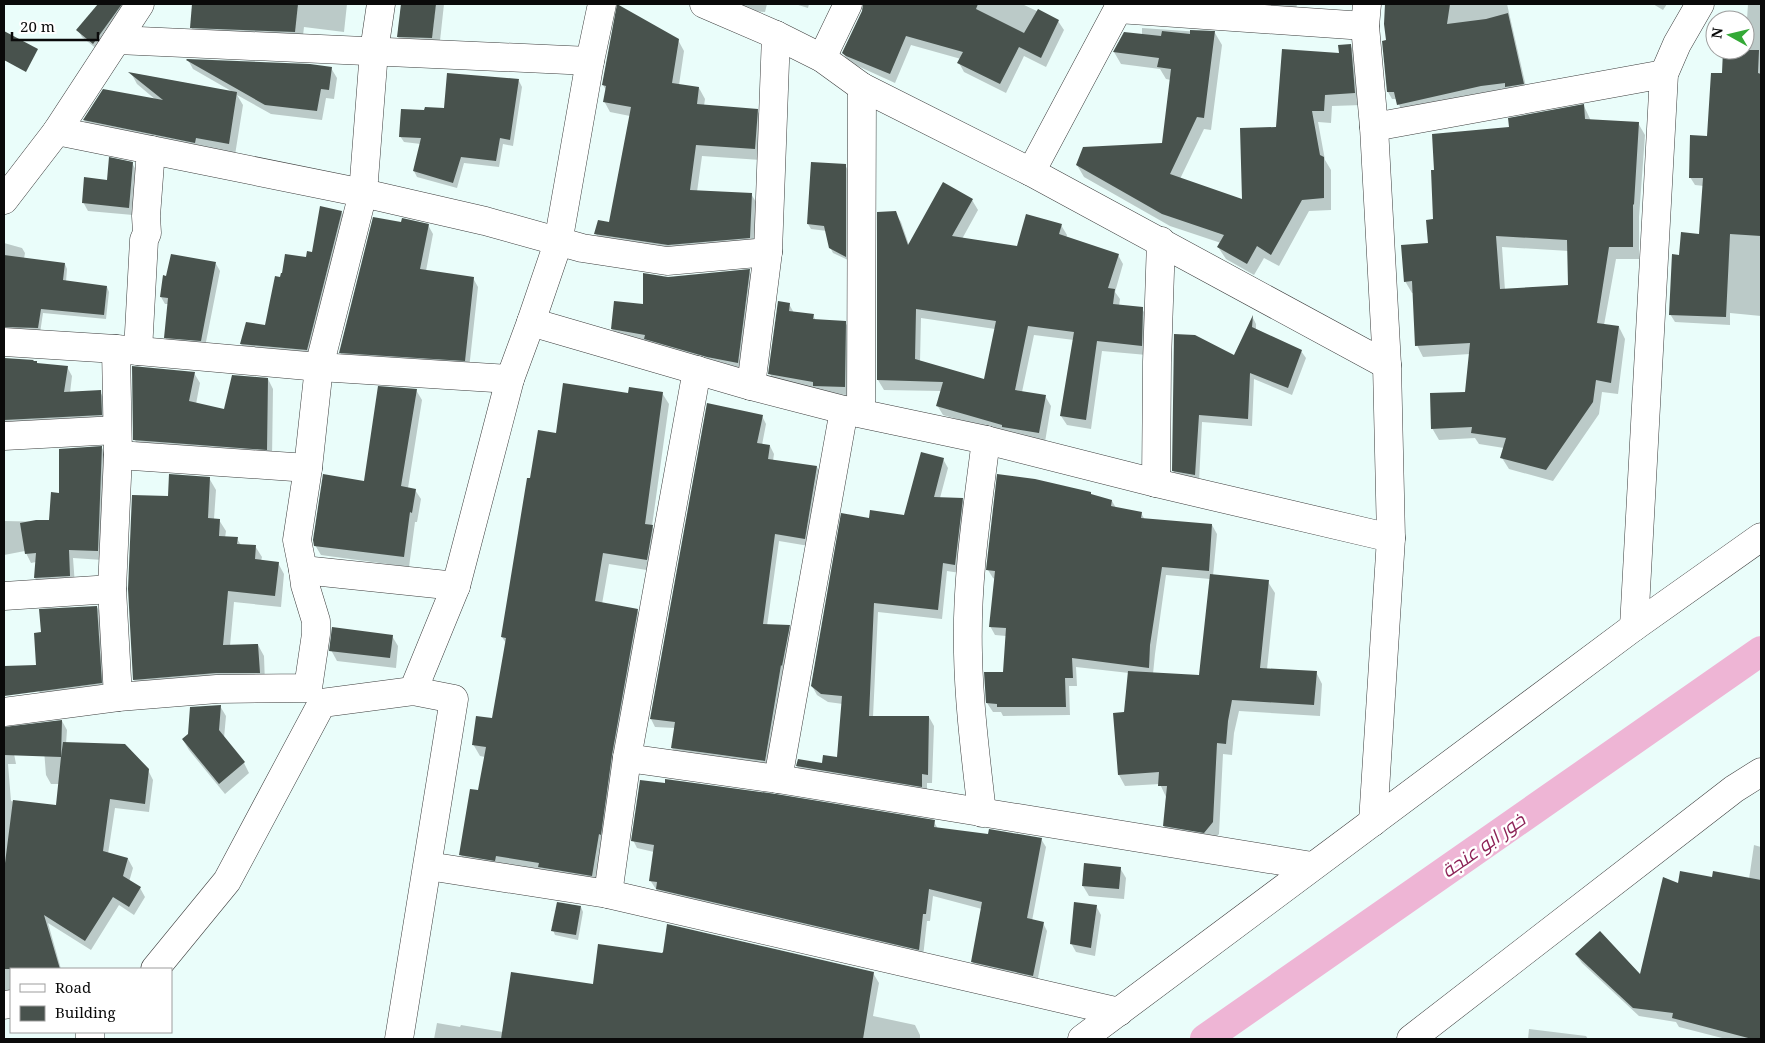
<svg xmlns="http://www.w3.org/2000/svg" width="1765" height="1043" font-family="'Noto Serif',Cairo,serif">
<style>
.shadow{fill:#0003;fill-rule:evenodd}
.lines{fill:none;stroke-linecap:round;stroke-linejoin:round}
.canal{stroke:#eeb5d5;stroke-width:30}
.building{fill:#48524d;fill-rule:evenodd}
.minor-casing{stroke:#3d3d3d;stroke-width:29}
.minor{stroke:#fff;stroke-width:28}
.labels{text-anchor:middle;stroke-width:5;stroke-linejoin:round;paint-order:stroke}
.water-label{font-size:19px;font-style:italic;fill:#8d2357;stroke:#fff}
</style>
<rect width="100%" height="100%" fill="#eafdfa"/>
<!-- shadow -->
<g class="shadow">
<polygon points="99,4 130,4 98,50 82,37 78,30"/>
<polygon points="193,4 347,4 344,32 304,27 302,44 198,40 191,27"/>
<polygon points="402,4 444,4 439,50 405,49 398,37"/>
<polygon points="726,4 767,4 765,12 740,10"/>
<polygon points="795,4 809,4 808,8"/>
<polygon points="868,4 1022,4 1058,21 1064,30 1046,67 1024,56 1006,93 964,72 959,63 961,59 911,45 895,83 849,62 843,53"/>
<polygon points="1239,4 1297,4 1296,11"/>
<polygon points="1386,4 1507,4 1527,91 1402,112 1397,99 1392,99 1388,92"/>
<polygon points="1653,4 1667,4 1663,10"/>
<polygon points="1748,4 1761,4 1761,316 1730,313 1730,325 1675,322 1670,314 1680,256 1701,235 1704,186 1695,185 1690,177 1709,137 1723,75 1724,50 1745,50"/>
<polygon points="1142,28 1215,33 1222,45 1211,130 1204,129 1180,179 1243,200 1277,128 1350,45 1357,57 1362,105 1332,106 1331,123 1318,122 1325,160 1331,170 1331,210 1309,211 1279,266 1264,258 1254,275 1226,259 1218,247 1221,243 1170,226 1084,177 1077,165 1163,145 1171,80 1166,79 1160,69 1121,64 1114,52 1142,35"/>
<polygon points="678,40 684,51 679,85 699,88 705,99 704,106 757,110 763,121 761,160 702,156 697,192 751,194 758,205 756,249 674,256 602,245 596,234 610,224 630,116 610,112 604,101 606,90 603,85"/>
<polygon points="188,60 331,68 337,78 334,99 326,98 322,120 271,114 237,95 243,105 235,155 91,132 84,120 104,90 156,100 137,84 131,73 233,92 193,69"/>
<polygon points="519,81 522,87 513,146 503,144 499,167 464,163 457,188 417,177 414,171 421,144 404,142 400,136 426,111 446,109"/>
<path d="M1584 106 1591 121 1638 123 1645 135 1639 217V259H1616L1604 325 1619 327 1625 339 1618 394 1602 392 1599 414 1553 481 1509 469 1502 458 1504 448 1479 444 1475 438 1439 440 1432 428 1466 393 1470 354 1423 357 1417 345 1414 293H1412L1405 281 1430 244 1434 220 1510 128ZM1502 247 1569 251V286L1505 290Z"/>
<polygon points="132,163 137,172 133,215 88,211 83,202 108,181"/>
<polygon points="812,163 845,165 848,170 848,260 833,253 830,247 827,231 811,229 808,224"/>
<path d="M972 200 978 210 962 239 1018 248 1061 225 1067 235 1066 238 1118 255 1123 264 1115 292 1120 299 1119 306 1142 309 1148 318 1147 355 1102 351 1091 429 1067 425 1061 416 1074 340 1034 335 1022 392 1045 396 1051 406 1045 442 1007 434 943 415 937 405 941 391 884 390 878 380 895 212 901 222 909 245ZM921 318 995 329 985 381 920 362Z"/>
<polygon points="342,212 344,217 309,355 244,349 241,344 266,327 281,279 313,253"/>
<polygon points="402,224 428,225 433,234 426,271 473,278 478,287 469,369 345,361 340,352"/>
<polygon points="4,243 22,248 25,253 24,259 65,264 67,269 66,282 107,287 109,292 106,319 43,313 40,333 4,332"/>
<polygon points="216,264 220,271 205,347 169,344 165,337 169,304 165,304 161,297"/>
<polygon points="749,271 753,278 742,370 616,336 612,329 644,306 668,278"/>
<polygon points="789,304 794,313 813,315 816,321 845,322 850,330 849,395 819,394 774,382 770,374"/>
<polygon points="1253,318 1256,324 1256,330 1301,351 1306,358 1292,395 1254,379 1252,426 1202,422 1199,482 1177,478 1173,470 1175,336 1234,356"/>
<polygon points="4,361 33,361 37,365 67,367 72,376 70,393 100,392 106,401 106,424 4,431"/>
<polygon points="194,373 200,383 196,404 225,411 268,379 273,389 272,459 140,450 135,440"/>
<polygon points="416,390 422,400 408,488 415,490 421,499 417,522 415,522 409,567 321,555 315,545 365,482"/>
<polygon points="662,393 669,404 652,526 659,538 653,571 609,564 602,604 637,610 644,621 599,887 467,866 461,855 479,791 485,757 480,756 473,744 493,720 506,643 502,637 531,480 557,434 629,394"/>
<polygon points="708,404 762,416 766,424 762,445 770,446 774,454 773,461 817,467 821,474 809,546 779,541 767,626 789,626 793,634 769,769 676,756 672,748 675,728 655,727 651,719"/>
<polygon points="102,448 107,457 103,560 73,558 75,585 40,587 35,578 36,562 31,563 25,551 4,555 4,521 51,522 60,494"/>
<polygon points="943,459 948,468 940,498 962,499 967,508 960,573 947,571 942,619 878,612 873,717 929,717 934,726 932,783 927,783 927,795 803,775 797,766 823,764 838,759 843,704 828,702 817,695 812,686 870,519 905,517"/>
<polygon points="209,478 216,490 214,519 219,520 226,531 225,538 237,539 241,545 255,546 262,557 261,561 278,563 284,574 281,607 234,602 230,646 258,645 264,656 265,684 141,691 134,680 169,497"/>
<path d="M1091 495 1112 501 1116 508 1141 513 1145 520 1212 525 1217 534 1213 576 1268 582 1275 593 1267 669 1316 672 1322 684 1320 716 1239 711 1234 733 1232 755 1223 754 1219 834 1210 844 1171 837 1164 826 1166 797 1160 784 1125 786 1119 775 1114 714 1125 713 1129 673 1076 667 1077 686H1069L1070 715 1003 716 1001 712H993L987 703 1004 673 1006 636 995 635 990 626 995 579 993 578 988 570ZM1166 575 1210 579 1200 676 1153 674 1155 654Z"/>
<polygon points="97,607 102,616 106,692 45,700 39,691 35,634 42,634"/>
<polygon points="392,636 398,646 396,668 337,661 331,650"/>
<polygon points="220,706 226,716 224,738 244,763 249,773 225,794 189,750 183,740"/>
<polygon points="62,721 67,730 66,744 148,770 153,780 149,812 115,808 108,854 128,859 133,868 129,882 140,888 145,897 134,915 119,905 91,950 48,923 61,969 11,969 11,992 4,994 4,728 6,729 11,738 16,764 8,764 11,801 57,807 60,784 51,784 46,775 42,724"/>
<polygon points="934,822 938,829 989,835 1041,839 1046,847 1032,921 1043,923 1047,931 1037,983 977,969 972,961 982,909 933,896 930,921 927,921 923,957 661,897 650,880 654,852 637,848 633,840"/>
<polygon points="1754,845 1761,847 1761,1039 1726,1039 1679,1027 1676,1022 1639,1016 1582,963 1576,955 1640,977 1679,884 1713,878 1749,879"/>
<polygon points="1120,868 1126,878 1124,899 1089,896 1083,886"/>
<polygon points="1096,906 1101,915 1095,956 1076,952 1071,943"/>
<polygon points="581,907 583,912 578,940 555,935 553,930"/>
<polygon points="662,954 873,973 879,983 873,1016 915,1025 920,1035 920,1039 434,1039 437,1023 460,1027 461,1025 503,1032 594,985"/>
<polygon points="1529,1029 1586,1036 1588,1039 1528,1039"/>
</g>
<g class="lines">
<!-- canal -->
<polyline class="canal" points="1205,1039 1761,651"/>
</g>
<!-- building -->
<g class="building">
<polygon points="98,4 122,4 93,44 76,30"/>
<polygon points="192,4 298,4 295,32 190,28"/>
<polygon points="401,4 436,4 432,38 397,37"/>
<polygon points="617,4 679,39 672,83 699,87 697,104 758,109 755,149 696,145 690,190 752,193 750,238 668,245 594,234 598,220 609,222 631,107 603,102 606,86 602,85"/>
<polygon points="863,4 978,4 976,9 1024,33 1038,9 1059,20 1041,58 1019,47 1000,84 957,63 963,52 906,36 890,74 846,56 842,53 862,11"/>
<polygon points="1385,4 1450,4 1447,24 1486,19 1508,13 1524,84 1505,87 1505,83 1481,86 1397,105 1394,92 1387,92 1382,41 1386,40 1384,24"/>
<polygon points="1190,30 1215,31 1204,118 1197,117 1170,174 1242,199 1240,128 1276,127 1282,49 1339,53 1338,45 1351,44 1355,93 1325,95 1324,111 1312,111 1320,155 1324,157 1324,198 1302,200 1271,255 1257,246 1247,264 1217,247 1224,235 1162,214 1076,165 1083,147 1162,143 1171,69 1157,67 1159,58 1113,52 1124,32 1161,36 1162,31 1190,34"/>
<polygon points="4,31 38,49 26,72 4,60"/>
<polygon points="1723,50 1759,50 1758,73 1761,74 1761,236 1730,234 1726,317 1669,315 1672,254 1679,255 1681,232 1699,234 1703,178 1689,178 1690,135 1707,136 1711,73 1722,73"/>
<polygon points="187,59 310,64 332,67 329,90 321,89 317,111 265,105 186,60"/>
<polygon points="128,72 237,92 229,144 196,138 195,143 83,120 103,89 163,100"/>
<polygon points="447,73 519,79 510,140 500,138 496,161 461,157 453,183 413,171 421,138 399,137 401,109 424,110 425,107 444,108"/>
<path d="M1584 104 1585 119 1639 122 1634 204 1633 205V247H1609L1597 323 1619 326 1611 383 1596 380 1593 402 1546 470 1500 458 1506 438 1471 433 1472 427 1431 429 1430 393 1465 392 1470 343 1415 346 1412 281 1404 282 1401 245 1428 243 1426 220 1433 219 1431 170H1434L1432 134 1509 127 1508 118ZM1496 236 1567 240 1568 285 1500 289Z"/>
<polygon points="109,157 133,162 129,208 82,203 84,177 107,180"/>
<polygon points="811,162 846,164 846,257 829,248 824,226 807,224"/>
<path d="M943 182 973 199 952 236 1017 246 1026 214 1062 224 1059 234 1119 254 1108 288 1115 289 1113 304 1143 307 1142 346 1097 341 1086 420 1060 416 1074 332 1028 326 1015 390 1046 395 1039 433 1002 427V425L936 406 943 382 877 380V212L896 211 908 245ZM916 309 996 321 984 379 915 359Z"/>
<polygon points="320,206 342,211 307,350 240,344 246,322 265,325 275,276 280,277 281,273 282,273 285,254 306,257 307,251 312,252"/>
<polygon points="373,217 401,222 402,218 429,224 420,269 474,277 465,361 339,353"/>
<polygon points="171,254 216,262 201,341 164,338 168,298 160,297 163,275 166,276"/>
<polygon points="4,255 65,263 63,280 107,286 104,315 41,309 38,328 4,327"/>
<polygon points="750,269 738,363 707,357 644,339 645,335 611,329 614,301 643,304 643,273 668,277"/>
<polygon points="778,301 790,303 789,311 814,314 813,319 846,321 845,387 813,386 813,382 768,374"/>
<polygon points="1253,315 1252,327 1302,350 1288,388 1250,373 1248,419 1199,415 1195,475 1172,471 1174,334 1195,335 1234,355"/>
<polygon points="4,358 34,360 33,361 37,361 37,363 68,366 64,392 101,390 102,415 4,420"/>
<polygon points="132,366 195,372 189,401 224,409 232,375 268,378 267,450 133,440"/>
<polygon points="563,383 628,393 629,387 663,392 645,524 653,525 647,560 603,553 595,601 638,609 612,755 601,835 599,834 592,876 538,867 539,863 496,856 495,861 459,855 470,789 478,790 486,747 472,745 476,716 492,718 506,638 501,637 527,478 530,478 538,430 556,433"/>
<polygon points="378,386 417,389 401,486 416,489 412,513 410,512 404,557 314,546 313,540 323,474 364,481"/>
<polygon points="707,403 763,415 757,443 770,445 768,459 817,466 805,539 775,534 763,624 790,625 782,666 781,665 765,761 671,748 675,722 650,719"/>
<polygon points="102,446 98,551 69,550 70,576 34,578 36,553 25,554 20,523 36,520 49,520 51,492 59,493 59,449"/>
<polygon points="921,452 944,458 934,497 963,498 955,565 943,563 938,610 874,603 869,716 929,716 928,775 922,774 922,787 796,766 798,759 822,763 823,755 837,757 842,696 821,694 811,686 841,513 869,518 870,510 904,515"/>
<polygon points="169,474 210,477 208,518 220,519 219,536 238,537 237,544 256,545 255,559 279,562 275,596 228,591 223,645 258,644 260,673 216,673 133,680 128,589 132,495 168,496"/>
<polygon points="997,474 1035,479 1091,492 1091,494 1112,500 1111,506 1142,512 1141,518 1212,524 1209,571 1162,567 1150,645 1149,668 1072,658 1073,678 1065,678 1066,707 997,707 997,704 986,703 984,672 1003,672 1006,628 989,627 995,571 986,570"/>
<polygon points="1210,574 1269,580 1260,668 1317,671 1314,705 1232,700 1228,721 1226,744 1217,743 1213,822 1204,833 1163,826 1167,786 1158,786 1159,772 1118,775 1113,713 1124,712 1128,671 1199,675"/>
<polygon points="97,606 102,683 4,696 4,666 36,665 34,633 41,632 39,609"/>
<polygon points="332,627 393,635 390,658 329,651"/>
<polygon points="221,705 219,730 245,762 219,784 182,739 188,734 190,707"/>
<polygon points="62,720 61,757 63,742 125,744 149,769 145,804 110,799 103,851 128,858 123,876 141,887 129,907 113,897 85,941 44,915 60,969 4,969 4,871 13,800 56,805 61,757 4,755 4,727"/>
<polygon points="665,779 776,794 935,820 934,827 988,834 989,829 1042,838 1027,918 1044,922 1033,976 971,962 982,902 929,889 926,914 923,914 919,950 656,889 657,882 649,881 654,845 631,841 640,780 665,783"/>
<polygon points="1084,863 1121,867 1119,889 1082,886"/>
<polygon points="1680,871 1712,877 1713,871 1761,880 1761,1039 1752,1039 1672,1018 1673,1013 1633,1008 1575,954 1600,931 1640,974 1663,877 1678,883"/>
<polygon points="557,902 581,906 576,935 551,931"/>
<polygon points="1074,902 1097,905 1091,948 1070,944"/>
<polygon points="667,924 874,972 863,1039 501,1039 511,972 593,984 598,944 662,953 663,952"/>
</g>
<g class="lines">
<defs>
<g id="minor">
<polyline points="602,4 590,61 558,243 531,322 751,386 844,410 986,440 1156,483 1391,538"/>
<polyline points="704,4 776,35 822,58 862,87 1031,172 1387,365"/>
<polyline points="1367,4 1365,26 1374,127 1387,365 1391,538 1373,822"/>
<polyline points="1118,9 1365,26"/>
<polyline points="117,40 590,61"/>
<polyline points="822,58 848,4"/>
<polyline points="1374,127 1664,74"/>
<polyline points="57,131 363,193 485,221 582,248 667,261 768,252"/>
<polyline points="1031,172 1118,9 1119,4"/>
<polyline points="4,200 57,131 140,4"/>
<polyline points="4,342 116,349 319,367 510,379 531,322"/>
<polyline points="138,351 144,240 147,233 146,216 151,150"/>
<polyline points="751,386 768,252 776,35"/>
<polyline points="861,413 862,87"/>
<polyline points="4,436 117,430"/>
<polyline points="118,455 308,468"/>
<polyline points="1156,483 1157,362 1161,241"/>
<polyline points="303,570 456,586"/>
<polyline points="4,596 112,589"/>
<polyline points="1634,627 1664,74 1677,44 1700,4"/>
<polyline points="413,691 456,586 510,379"/>
<polyline points="118,697 217,689 308,688 316,634 316,621 305,585 303,570 297,540 308,468 319,367 363,193 374,51 381,4"/>
<polyline points="4,712 118,697 112,589 118,455 116,349"/>
<polyline points="627,758 778,779 1312,866"/>
<polyline points="778,779 844,410"/>
<path d="M982 813C976 759 969 706 968 653 966 581 977 511 986 440"/>
<polyline points="428,866 608,894 627,758 697,370"/>
<polyline points="608,894 1119,1012"/>
<polyline points="155,969 227,881 322,703 413,691 454,699 399,1039"/>
<polyline points="4,1005 11,1004"/>
<polyline points="90,1039 90,1032"/>
<polyline points="1082,1039 1634,627 1761,537"/>
<polyline points="1411,1039 1734,789 1761,772"/>
</g>
</defs>
<!-- minor casing -->
<use href="#minor" class="minor-casing"/>
<!-- minor -->
<use href="#minor" class="minor"/>
</g>
<g class="labels">
<!-- water labels -->
<g class="water-label">
<text transform="translate(1483 845) rotate(-35)" y="7">خور ابو عنجة</text>
</g>
</g>
<!-- border -->
<rect width="1765" height="1043" fill="none" stroke="#0a0a0a" stroke-width="10"/>
<!-- legend -->
<rect x="10" y="968" width="162" height="65" fill="#ffffff" stroke="#9d9d9d"/>
<rect x="20" y="984" width="25" height="8" fill="#ffffff" stroke="#9d9d9d"/>
<text x="55" y="993" font-size="15" fill="#0a0a0a">Road</text>
<rect x="20" y="1006" width="25" height="15" fill="#48524d" stroke="#9d9d9d"/>
<text x="55" y="1018" font-size="15" fill="#0a0a0a">Building</text>
<!-- north arrow -->
<g transform="translate(1730 35) rotate(278)"><circle r="24" fill="#ffffff" stroke="#9d9d9d"/>
<path d="M0-4L9 19L0 12L-9 19Z" fill="#34a936"/>
<text y="-8" font-size="14" font-weight="bold" text-anchor="middle" fill="#0a0a0a">N</text>
</g>
<!-- scale -->
<path d="M12 32v8h86v-8" fill="none" stroke="#0a0a0a" stroke-width="2.5"/>
<text x="20" y="32" font-size="15" fill="#0a0a0a" stroke="#ffffff" stroke-width="4" paint-order="stroke">20 m</text>
</svg>
